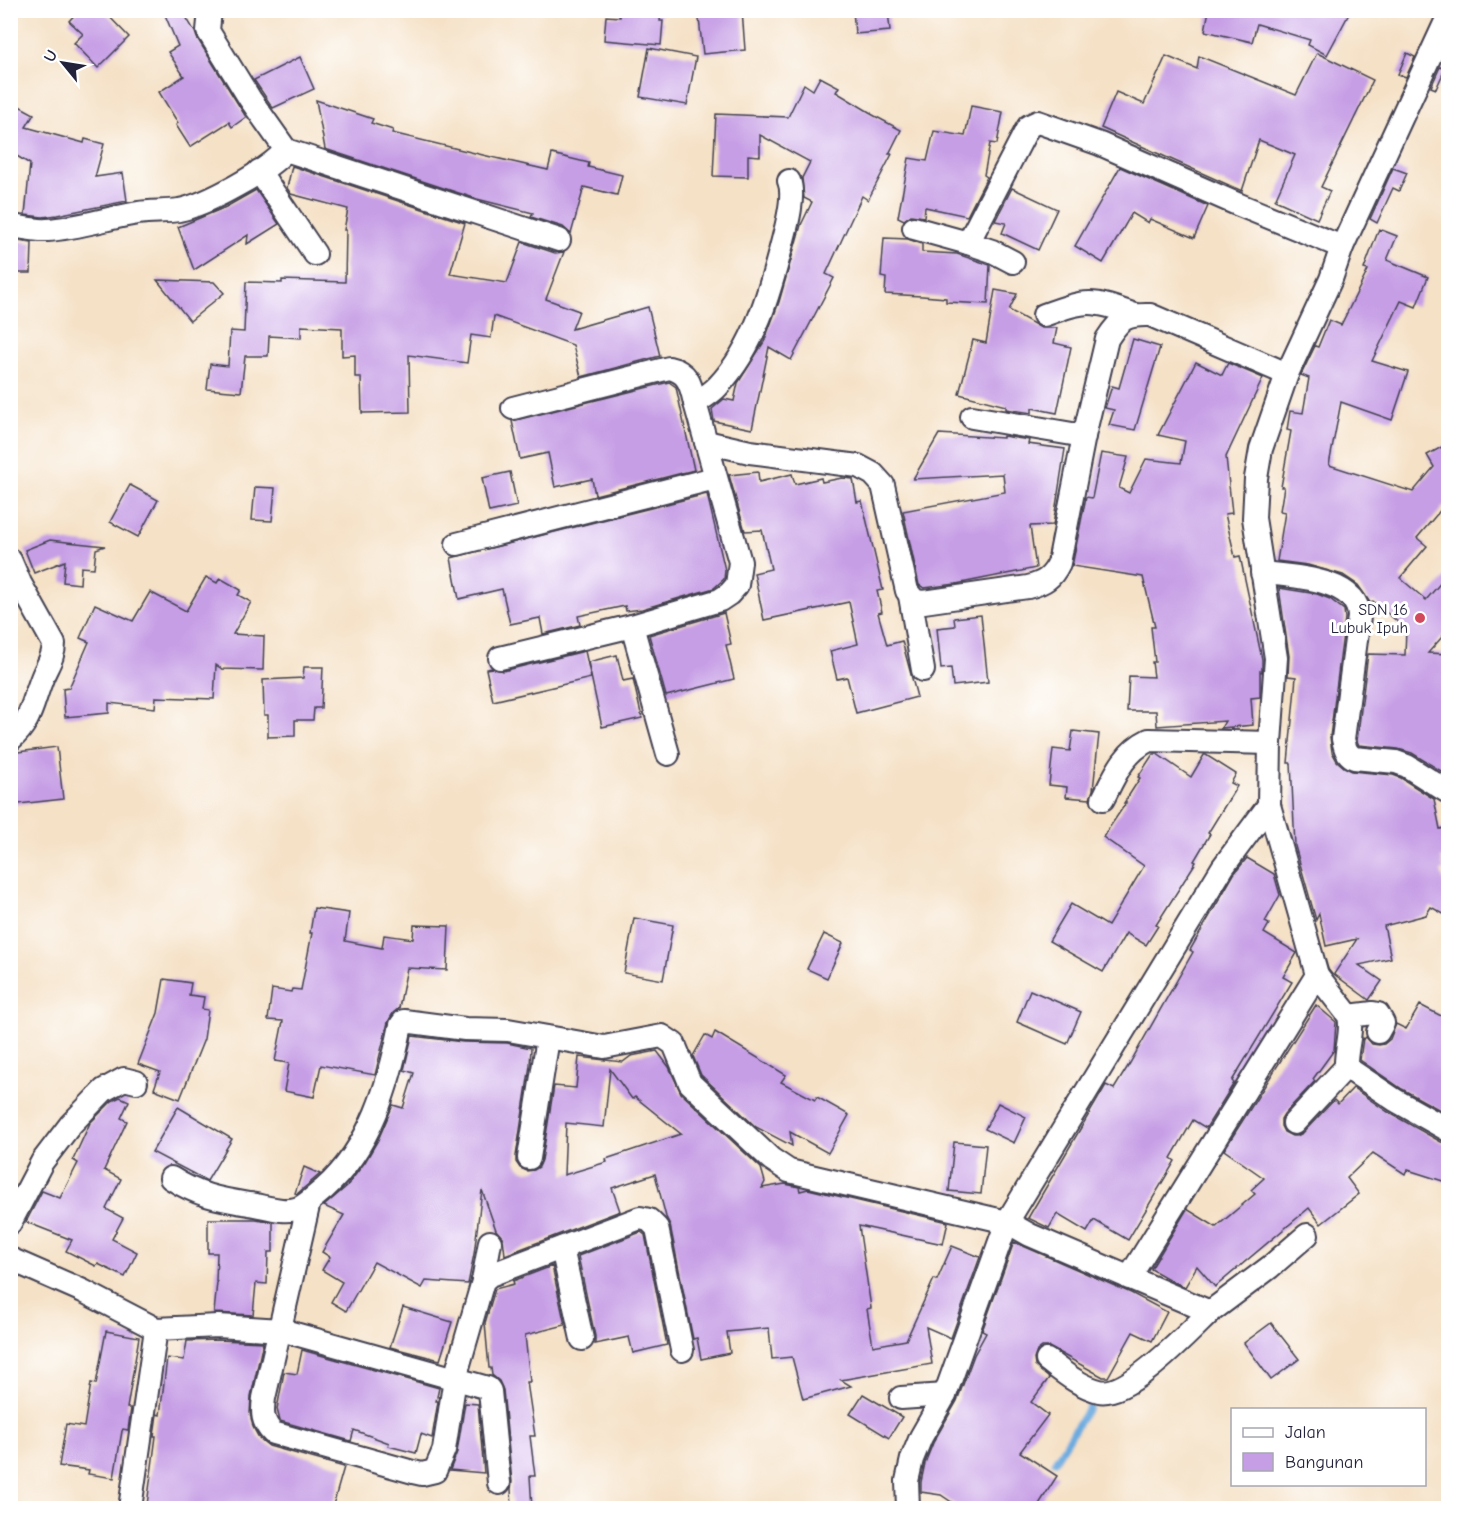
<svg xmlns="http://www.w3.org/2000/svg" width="1459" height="1519" font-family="'Comic Neue',sans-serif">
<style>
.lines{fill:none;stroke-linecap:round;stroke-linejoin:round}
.stream{stroke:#6cabdf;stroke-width:7}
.building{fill:#c69ee5;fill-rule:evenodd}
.minor-casing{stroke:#423f50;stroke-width:26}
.minor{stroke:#fff;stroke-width:22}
.poi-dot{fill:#d1495b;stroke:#fff;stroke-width:2}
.labels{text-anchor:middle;stroke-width:6;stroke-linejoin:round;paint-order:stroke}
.poi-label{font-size:16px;fill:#22223b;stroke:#fff;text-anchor:end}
</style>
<rect width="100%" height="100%" fill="#fff"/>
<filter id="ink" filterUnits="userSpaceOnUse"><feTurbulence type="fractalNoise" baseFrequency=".0167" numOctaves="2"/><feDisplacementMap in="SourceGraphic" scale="12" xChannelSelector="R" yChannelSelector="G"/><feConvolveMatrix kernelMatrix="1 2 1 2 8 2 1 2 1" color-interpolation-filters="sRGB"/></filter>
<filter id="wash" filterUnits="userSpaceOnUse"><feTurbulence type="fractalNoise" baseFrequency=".008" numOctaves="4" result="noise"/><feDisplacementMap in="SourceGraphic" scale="24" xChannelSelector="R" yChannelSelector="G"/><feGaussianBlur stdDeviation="1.35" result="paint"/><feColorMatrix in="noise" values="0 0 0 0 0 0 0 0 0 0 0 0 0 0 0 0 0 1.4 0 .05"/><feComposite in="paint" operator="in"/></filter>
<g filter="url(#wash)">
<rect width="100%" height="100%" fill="#f5e1c6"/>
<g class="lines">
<!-- stream -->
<polyline class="stream" points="1055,1461 1089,1407"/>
</g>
<g id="blocks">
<!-- building -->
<g class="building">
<polygon points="79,10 103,10 129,37 98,68 74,43 83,34 69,21"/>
<polygon points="163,10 182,10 195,32 197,38 246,117 232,127 229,122 190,147 176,125 178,123 159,92 184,76 168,52 178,46"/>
<polygon points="620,10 661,10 660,21 663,21 661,45 604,40 606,16 620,17"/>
<polygon points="698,10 742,10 745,50 703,54"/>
<polygon points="853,10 888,10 890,31 855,34"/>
<polygon points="1209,10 1351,10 1327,55 1308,45 1310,40 1257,24 1252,42 1205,31"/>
<polygon points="649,48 696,57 687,105 640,97"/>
<polygon points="1317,53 1373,80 1321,187 1330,191 1317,219 1275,200 1295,155 1259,140 1242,191 1101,128 1116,92 1144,104 1166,56 1197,69 1199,56 1296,95"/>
<polygon points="1407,53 1415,57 1406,77 1398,74"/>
<polygon points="300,57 314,89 273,108 254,80"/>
<polygon points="1440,67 1445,69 1436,89 1431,87"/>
<polygon points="820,77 839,87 836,92 871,113 871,114 901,130 889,154 892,154 868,200 862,196 826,274 834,278 791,360 769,347 752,429 714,421 712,409 724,399 734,401 738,383 764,342 779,302 801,225 812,202 804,198 802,178 810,162 760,135 760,156 748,155 748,177 713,176 716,114 788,117 804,84 813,90"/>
<polygon points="316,100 373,119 371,123 393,130 392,133 487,156 548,170 552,154 589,163 588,167 622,175 617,195 584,187 571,234 563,227 531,217 533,213 477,199 325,149"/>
<polygon points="10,101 34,114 26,127 84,143 85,139 104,144 95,177 123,173 127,201 57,215 43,217 25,215 30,164 12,153 10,155"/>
<polygon points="971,106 1003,112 997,144 990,143 984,175 987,177 967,216 925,207 924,217 911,215 904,220 898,217 909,158 927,161 934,131 965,136"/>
<polygon points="292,166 465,223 450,274 507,283 522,242 555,253 564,252 546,299 579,311 572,329 648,307 660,356 581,377 573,345 494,316 491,338 471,335 467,363 409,355 410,412 362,413 361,377 355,377 355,355 342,356 342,328 301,326 301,338 269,336 268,356 245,356 241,392 207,389 210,364 228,366 230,331 244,332 246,282 282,283 282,280 345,282 346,230 344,230 348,209 291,194 287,188"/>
<polygon points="1120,167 1208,206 1194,238 1150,219 1148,223 1132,213 1103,263 1075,246"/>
<polygon points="1393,168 1407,173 1399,191 1393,188 1377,223 1370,219"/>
<polygon points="1012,188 1057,209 1038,250 1002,233 1006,223 995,221"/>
<polygon points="256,190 279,224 247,244 248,235 194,270 178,227 226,207"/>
<polygon points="1379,229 1397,236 1387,260 1428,277 1416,307 1401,301 1372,361 1408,372 1392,420 1341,402 1329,465 1413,492 1434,467 1427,455 1449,443 1449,500 1417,538 1427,546 1400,578 1426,600 1449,573 1449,629 1428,653 1449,654 1449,776 1412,753 1398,749 1359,745 1357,741 1368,654 1405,655 1406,629 1373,601 1371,604 1358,585 1343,575 1308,565 1277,561 1285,512 1280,511 1284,487 1281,487 1291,431 1287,430 1290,411 1303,413 1309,378 1301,375 1315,346 1318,347 1329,320 1341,325 1368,270 1364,269"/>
<polygon points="884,238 908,239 922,244 922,252 957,254 990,265 988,304 946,302 946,298 922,296 885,294 886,278 881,277"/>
<polygon points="10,240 32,243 31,273 10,273"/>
<polygon points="157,280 214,282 224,293 190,321"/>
<polygon points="995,290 1017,294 1009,310 1041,328 1057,328 1054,343 1071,347 1057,413 1032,408 1032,413 1006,409 1006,406 959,394 973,340 986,343"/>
<polygon points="1133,339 1160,347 1135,430 1109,425 1114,410 1105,408 1112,386 1119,388"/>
<polygon points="1196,362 1222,375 1228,363 1263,378 1226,457 1232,513 1225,514 1235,557 1240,556 1262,659 1262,672 1260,671 1260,697 1251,698 1253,725 1221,728 1225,721 1157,726 1156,711 1127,711 1129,676 1154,677 1152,662 1155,662 1151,627 1155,627 1143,577 1072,566 1086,497 1092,498 1101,453 1128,457 1119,488 1129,493 1146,459 1181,463 1185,441 1158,435"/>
<polygon points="669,382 676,387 694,470 595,495 592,479 555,487 548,453 520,459 512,421"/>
<polygon points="939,434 1003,438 1003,436 1029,440 1028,444 1065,449 1053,525 1030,526 1036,568 956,584 924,588 919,585 903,511 1005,492 1003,474 913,479"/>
<polygon points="510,472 517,506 489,512 482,478"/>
<polygon points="758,472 759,482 792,474 795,484 821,478 822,482 842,478 853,479 857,502 862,501 883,590 877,591 882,612 878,613 887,645 902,641 917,697 856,713 847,677 837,679 830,651 858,644 849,602 764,620 754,573 771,569 762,530 745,531 729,475"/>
<polygon points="130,485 158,500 138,537 110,522"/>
<polygon points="255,487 275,488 272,521 252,520"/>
<polygon points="707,494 725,570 724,579 714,588 642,609 626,611 625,606 578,616 580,625 543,634 540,618 510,624 502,589 459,599 451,558"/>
<polygon points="50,540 67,542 105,546 96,549 94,568 81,567 80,584 63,582 65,561 34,573 25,550"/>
<polygon points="206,577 217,583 220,578 241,590 238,595 251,602 233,634 264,636 263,670 222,669 216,665 214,699 156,697 155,708 109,703 109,713 65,717 63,689 69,688 89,642 80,638 95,604 133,621 150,592 186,611"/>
<polygon points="1279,588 1317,594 1330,599 1344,610 1345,618 1330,737 1332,752 1337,761 1344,767 1352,771 1393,775 1401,778 1434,799 1440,829 1449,827 1449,855 1441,858 1444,870 1441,871 1449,903 1449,917 1431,907 1426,915 1384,926 1391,958 1359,965 1382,981 1369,1000 1334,974 1357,939 1326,946 1319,914 1316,920 1295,846 1291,763 1288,763 1296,677 1288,676 1289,656"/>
<polygon points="724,613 731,644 726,645 734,679 666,696 649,635"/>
<polygon points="981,615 988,682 953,686 951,668 941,669 937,628 955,626 954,618"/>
<polygon points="585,651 591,678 493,701 486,669 492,668 503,671"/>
<polygon points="617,655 623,681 633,679 642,718 602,727 588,662"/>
<polygon points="304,667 323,667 321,708 314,708 313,720 295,720 295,736 268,737 268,715 264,715 263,680 303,678"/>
<polygon points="1073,731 1099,734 1093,790 1090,799 1066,797 1067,787 1049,785 1053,749 1070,751"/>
<polygon points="57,747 63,799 10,805 10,753"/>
<polygon points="1153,754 1157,754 1191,777 1204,755 1206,755 1236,774 1231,783 1237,786 1208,833 1210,834 1194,861 1196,862 1156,925 1158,926 1146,945 1126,933 1103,972 1049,941 1071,904 1108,926 1144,866 1103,837 1126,803 1124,803 1140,778 1138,777"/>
<polygon points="1247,858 1274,874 1280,895 1265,922 1269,924 1264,933 1297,953 1283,977 1292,982 1232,1081 1234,1083 1206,1128 1193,1120 1171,1158 1175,1161 1128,1240 1094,1220 1087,1232 1057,1214 1049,1228 1028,1218 1106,1085 1114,1089 1130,1063 1193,952 1190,950 1234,874"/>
<polygon points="314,908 349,913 345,941 382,948 384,935 413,939 414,925 449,926 447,970 407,968 399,1008 393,1013 388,1022 375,1075 321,1065 314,1097 284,1091 289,1063 275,1061 283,1021 268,1020 272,989 291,992 292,989 301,990 312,933 310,933"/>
<polygon points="634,918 673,925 663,980 624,973"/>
<polygon points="824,934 843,943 827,978 807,969"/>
<polygon points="164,979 191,983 189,995 204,997 202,1009 208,1010 204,1039 180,1099 154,1089 160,1072 138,1064 158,1013"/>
<polygon points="1030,990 1081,1012 1067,1044 1017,1022"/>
<polygon points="1316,1005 1336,1022 1334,1050 1313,1079 1315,1081 1284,1114 1281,1119 1281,1126 1284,1132 1292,1136 1297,1136 1303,1133 1334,1100 1338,1104 1353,1088 1388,1112 1441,1142 1449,1143 1449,1183 1408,1170 1405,1174 1373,1153 1347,1178 1359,1194 1321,1224 1309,1208 1215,1287 1197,1266 1185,1287 1172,1281 1151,1269 1187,1209 1216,1227 1255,1194 1251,1190 1264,1178 1224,1150"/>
<polygon points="1420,1005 1449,1020 1449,1115 1402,1089 1360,1060 1363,1038 1364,1039 1366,1037 1372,1044 1379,1045 1384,1044 1390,1039 1396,1024 1406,1029"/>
<polygon points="715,1032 786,1075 781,1082 815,1100 817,1097 849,1115 828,1153 790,1132 792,1146 756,1127 701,1075 693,1056 705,1035 712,1039"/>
<path d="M412 1036 463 1042 507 1043 531 1048 530 1065 516 1156V1162L520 1168 527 1171 534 1170 539 1167 542 1160 554 1086 576 1088 579 1057 623 1062 631 1056 657 1051 669 1067 681 1093 761 1168 765 1182 762 1188 785 1184 799 1187 800 1191 808 1189 948 1222 943 1244 859 1226 871 1308 867 1309 873 1346 906 1340 934 1279 937 1280 952 1246 980 1257 951 1338 926 1327 932 1364 841 1380 851 1386 803 1399 792 1357 772 1359 769 1328 727 1332 730 1353 701 1359 697 1338 693 1339 670 1225 666 1217 655 1174 612 1188 620 1211 505 1255 503 1238 496 1230 482 1190 474 1254 468 1284 426 1281 422 1288 374 1262 346 1311 331 1302 342 1282 322 1270 330 1257 322 1252 344 1215 324 1206 347 1186 365 1162 378 1140 393 1105 403 1108 414 1073 404 1070ZM610 1069 632 1099 635 1097 681 1134 606 1159 607 1162 564 1175 566 1123 604 1127Z"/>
<polygon points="120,1097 129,1101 121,1118 127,1121 104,1170 121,1179 106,1209 123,1218 112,1239 137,1252 125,1277 98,1264 96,1266 66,1251 72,1240 26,1222 42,1191 60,1198 78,1163 73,1160 90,1123 112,1101"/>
<polygon points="998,1103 1026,1117 1014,1143 985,1129"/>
<polygon points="178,1107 232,1139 207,1181 152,1152"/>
<polygon points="954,1142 986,1145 981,1194 949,1191"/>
<polygon points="304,1167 320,1174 297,1194 295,1193"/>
<polygon points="208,1219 256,1219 273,1222 273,1252 268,1252 267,1284 256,1283 253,1315 214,1313 217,1282 216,1282 217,1253 208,1253"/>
<polygon points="641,1232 645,1235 667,1345 633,1353 629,1337 595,1344 595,1336 578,1256"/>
<polygon points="1014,1242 1131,1293 1167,1312 1152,1341 1133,1332 1108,1377 1103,1377 1049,1347 1042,1347 1037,1351 1034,1359 1035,1366 1049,1378 1031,1402 1048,1415 1020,1452 1057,1476 1036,1509 962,1509 941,1495 921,1492 921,1482 925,1463 933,1443 957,1401 974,1355 986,1333 982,1331"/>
<polygon points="552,1266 565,1325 525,1335 530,1382 527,1382 535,1436 530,1436 535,1476 530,1476 532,1509 512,1509 511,1489 512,1482 503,1390 499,1381 492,1375 491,1368 489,1368 485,1323 495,1289 514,1284 513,1281"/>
<polygon points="403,1307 452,1322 440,1360 390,1347"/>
<polygon points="1271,1323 1299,1359 1271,1380 1244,1343"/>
<polygon points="106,1331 139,1337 127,1408 131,1408 128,1430 123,1429 122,1431 114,1478 88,1474 89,1470 59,1466 66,1424 84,1427 91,1383 96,1384"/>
<polygon points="218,1340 263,1342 251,1396 250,1413 253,1427 259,1438 269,1446 344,1467 332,1509 174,1509 147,1505 156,1436 154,1436 157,1414 160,1415 167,1358 184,1360 187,1341"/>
<polygon points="302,1350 439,1388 436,1401 438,1401 432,1438 421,1434 416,1453 388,1446 389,1443 354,1430 351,1441 280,1421 277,1409 284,1372 297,1374"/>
<polygon points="863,1394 902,1417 889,1438 850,1414"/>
<polygon points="465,1403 478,1404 484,1473 450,1470 457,1452"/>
</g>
</g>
</g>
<g filter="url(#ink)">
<use href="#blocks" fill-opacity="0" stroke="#423f50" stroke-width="1.5"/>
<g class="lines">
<defs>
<g id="minor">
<polyline points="210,10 208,31 250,99 286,150 559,240"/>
<polyline points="259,171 315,254"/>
<path d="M789 181C795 195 787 225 783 240 770 291 755 347 718 386 712 393 703 398 695 403L706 442 750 452 858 466 873 474 883 485 907 591 915 601 924 602 1028 587C1044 583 1052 578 1059 563L1084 436 1107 339C1120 319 1126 314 1150 315L1287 374"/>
<path d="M10 226C22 227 35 231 47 230 78 228 107 218 138 213 151 211 165 212 179 210 206 205 268 171 286 150"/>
<polyline points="914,228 968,243 1026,131 1029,126 1038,122 1100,144 1237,204 1342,247"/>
<polyline points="968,243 992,251 1013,262"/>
<path d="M1044 315C1088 299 1091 299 1135 315"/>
<path d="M513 408 669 368C689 372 691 386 695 403"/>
<polyline points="972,417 1084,436"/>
<polyline points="457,544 715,478"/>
<path d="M10 560 20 583 54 644C54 658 45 668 41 681 32 704 31 722 10 740"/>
<path d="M1262 573C1290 576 1359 578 1359 617L1343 739C1345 748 1346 753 1354 758L1396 762 1407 766 1448 792"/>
<polyline points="910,596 923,670"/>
<polyline points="632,626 668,754"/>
<polyline points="500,658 632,626 720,600 729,594 737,585 740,562 706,442"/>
<path d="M1103 799C1115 775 1124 752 1149 740L1270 743"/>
<path d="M1317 975 1349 1016C1353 1032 1345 1050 1346 1067L1395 1100 1448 1130"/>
<polyline points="1349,1016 1373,1013 1378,1014 1383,1023 1378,1032"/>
<polyline points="1294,1123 1346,1067"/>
<polyline points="529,1158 548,1038"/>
<path d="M171 1178C197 1195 218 1199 249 1204 264 1206 284 1214 299 1208 308 1204 316 1195 324 1189 371 1147 389 1084 401 1025L404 1021 465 1029 508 1030 604 1047 662 1036 674 1044 690 1083 771 1159 789 1171 1007 1222 1030 1235 1210 1312 1270 1267 1307 1235"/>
<path d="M309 1202 264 1398C262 1413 262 1422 273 1433L413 1472 422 1474 435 1471 444 1450 455 1378 483 1281 490 1275 640 1218 649 1220 657 1228 682 1350"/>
<polyline points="10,1223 42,1162 71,1124 104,1090 124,1079 136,1082"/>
<polyline points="562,1248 582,1339"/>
<polyline points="10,1259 83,1291 156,1329 218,1326 281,1330 488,1388 490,1391 499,1483"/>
<polyline points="1129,1278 1317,975 1269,805"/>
<polyline points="483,1281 490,1242"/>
<path d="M1047 1360C1063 1372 1079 1386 1099 1391 1128 1398 1189 1332 1210 1312"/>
<polyline points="901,1398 945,1395"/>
<polyline points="130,1508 156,1329"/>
<polyline points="908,1508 907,1481 912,1459 921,1437 945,1395 1007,1222 1223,867 1269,805 1270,743 1276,658 1254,518 1256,478 1261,449 1287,374 1331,279 1342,247 1448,17"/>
</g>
</defs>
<!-- minor casing -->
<use href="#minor" class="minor-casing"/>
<!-- minor -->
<use href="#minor" class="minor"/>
</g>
</g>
<!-- markers -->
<circle class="poi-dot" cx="1420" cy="618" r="6"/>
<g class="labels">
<!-- poi labels -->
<g class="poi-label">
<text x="1408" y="615">SDN 16<tspan x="1408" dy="18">Lubuk Ipuh</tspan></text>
</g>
</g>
<!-- margin -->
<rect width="1459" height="1519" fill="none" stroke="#fff" stroke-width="36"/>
<!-- legend -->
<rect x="1231" y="1408" width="195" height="78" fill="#ffffff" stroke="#a7a7b1" stroke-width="1.5"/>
<rect x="1243" y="1428" width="30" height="9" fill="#ffffff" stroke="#a7a7b1" stroke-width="1.5"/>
<text x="1285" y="1438" font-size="18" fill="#22223b">Jalan</text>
<rect x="1243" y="1453" width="30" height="18" fill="#c69ee5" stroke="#a7a7b1" stroke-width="1.5"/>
<text x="1285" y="1468" font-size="18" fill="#22223b">Bangunan</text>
<!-- north arrow -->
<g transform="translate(63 63) rotate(300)" stroke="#ffffff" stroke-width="4.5" paint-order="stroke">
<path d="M0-4.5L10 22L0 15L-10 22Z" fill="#22223b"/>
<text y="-9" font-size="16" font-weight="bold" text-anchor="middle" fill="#22223b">U</text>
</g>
</svg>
